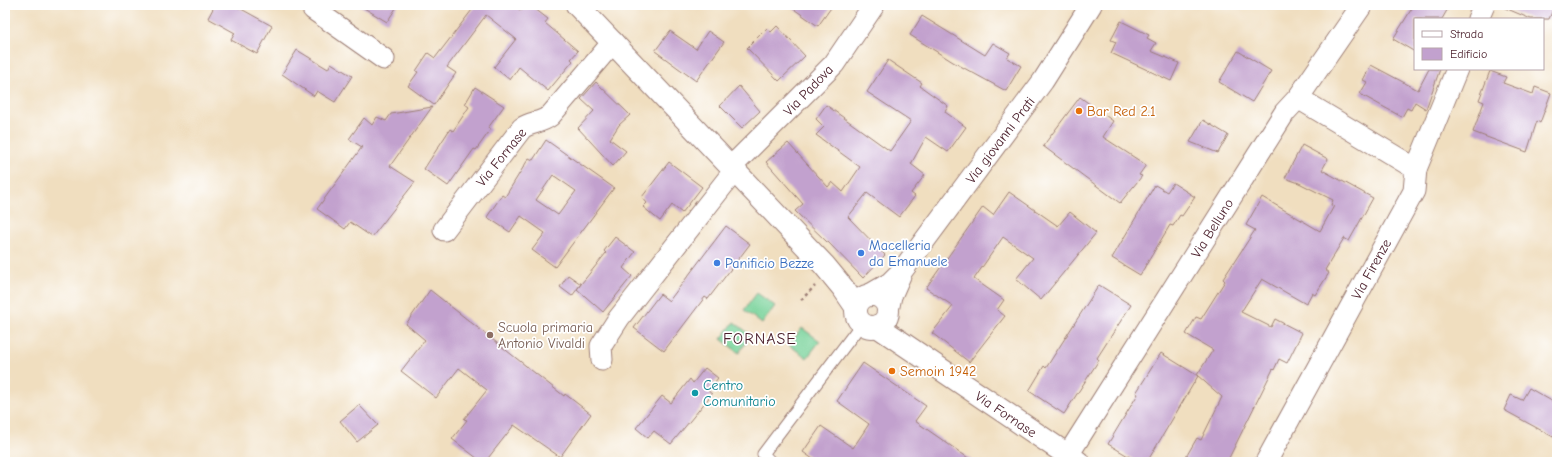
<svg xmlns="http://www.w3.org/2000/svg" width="1562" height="467" font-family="'Comic Neue',sans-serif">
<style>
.green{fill:#77d299;stroke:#607862}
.building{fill:#c2a1ce;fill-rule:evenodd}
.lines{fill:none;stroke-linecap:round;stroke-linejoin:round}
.lane-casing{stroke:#9d7e75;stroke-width:13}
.street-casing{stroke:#9d7e75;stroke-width:23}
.secondary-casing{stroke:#9d7e75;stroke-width:24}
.path{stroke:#9d7e75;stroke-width:2.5;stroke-dasharray:3 3;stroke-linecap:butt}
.lane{stroke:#fff;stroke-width:11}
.street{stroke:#fff;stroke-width:21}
.secondary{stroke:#fff;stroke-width:22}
.food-dot{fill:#e8710a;stroke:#fff;stroke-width:1.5}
.shop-dot{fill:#3f7fe0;stroke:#fff;stroke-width:1.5}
.education-dot{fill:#8d6e63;stroke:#fff;stroke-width:1.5}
.culture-dot{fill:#0f9aa8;stroke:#fff;stroke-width:1.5}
.labels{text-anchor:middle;stroke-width:3.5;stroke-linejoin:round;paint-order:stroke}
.street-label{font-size:14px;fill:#4a1f2b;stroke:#fff}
.food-label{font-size:14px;fill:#c56008;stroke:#fff;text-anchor:start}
.shop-label{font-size:14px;fill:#366cbe;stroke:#fff;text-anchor:start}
.education-label{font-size:14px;fill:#785e54;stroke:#fff;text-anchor:start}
.culture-label{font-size:14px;fill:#0d838f;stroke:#fff;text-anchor:start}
.quarter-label{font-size:16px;letter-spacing:1px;fill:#4a1f2b;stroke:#fff}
</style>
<rect width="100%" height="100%" fill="#fff"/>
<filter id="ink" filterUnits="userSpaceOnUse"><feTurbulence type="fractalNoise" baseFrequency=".025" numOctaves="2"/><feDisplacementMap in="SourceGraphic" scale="8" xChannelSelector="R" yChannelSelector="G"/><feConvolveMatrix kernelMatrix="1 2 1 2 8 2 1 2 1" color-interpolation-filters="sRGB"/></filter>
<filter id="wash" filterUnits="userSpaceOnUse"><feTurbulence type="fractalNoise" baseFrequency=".012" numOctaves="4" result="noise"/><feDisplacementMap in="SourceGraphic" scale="16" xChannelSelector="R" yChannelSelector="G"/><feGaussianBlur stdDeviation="0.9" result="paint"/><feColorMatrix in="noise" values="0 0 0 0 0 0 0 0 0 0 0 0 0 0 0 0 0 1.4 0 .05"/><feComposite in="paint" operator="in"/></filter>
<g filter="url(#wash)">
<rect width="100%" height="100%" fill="#f0debf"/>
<!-- green -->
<g class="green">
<polygon points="757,293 775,306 762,324 744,310"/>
<polygon points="734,322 751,335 739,353 721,339"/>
<polygon points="802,328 820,341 807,358 789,345"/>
</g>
<g id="blocks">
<!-- building -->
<g class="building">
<polygon points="215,5 234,5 272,26 257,54 231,40 235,33 208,18"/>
<polygon points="359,5 398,5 387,22"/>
<polygon points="474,5 514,5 521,11 526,5 530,5 548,19 545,23 578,51 571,59 573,61 548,91 519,67 510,80 494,67 516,39 486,15 447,67 456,73 434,105 408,86 418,72 416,71 428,53 435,58 475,6"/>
<polygon points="788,5 833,5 818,26"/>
<polygon points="1414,5 1450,5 1442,19 1415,19 1415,52 1393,39"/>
<polygon points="1498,5 1555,5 1549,19 1531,19"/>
<polygon points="922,16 985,55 993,43 1010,53 1007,58 1021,66 1006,91 953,62 910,35"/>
<polygon points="1121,21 1149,35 1147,38 1156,43 1151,51 1179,63 1171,81 1111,53 1116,42 1111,40"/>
<polygon points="777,26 805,56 779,81 747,48 767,28 771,32"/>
<polygon points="670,31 696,49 708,31 724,42 696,81 655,51"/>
<polygon points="297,50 328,69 331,63 352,76 335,102 317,91 314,96 282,74"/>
<polygon points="1238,51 1271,71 1252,102 1219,82"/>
<polygon points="888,60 922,83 920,86 948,106 945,112 966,127 948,152 926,137 911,164 925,175 911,193 915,196 899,217 867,193 848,217 885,255 863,278 828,242 827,242 795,211 803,204 766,162 788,143 828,187 832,182 843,192 860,167 816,135 824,127 816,119 826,105 890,151 911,121 867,92"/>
<polygon points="1371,65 1418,90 1429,69 1440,69 1426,109 1415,102 1411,110 1407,108 1402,117 1360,94 1367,82 1363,80"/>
<polygon points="1490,71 1506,77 1503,83 1533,94 1535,87 1551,93 1540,123 1537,121 1527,152 1473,132 1484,102 1479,100"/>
<polygon points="596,82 630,115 619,125 610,139 626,151 613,166 578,128 594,111 581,99"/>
<polygon points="739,86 760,111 742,128 720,106"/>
<polygon points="475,87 504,106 488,128 491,129 476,150 474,149 448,186 424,169 450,129 453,131 469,107 465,104"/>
<polygon points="1080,97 1113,121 1103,137 1146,165 1139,175 1142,176 1120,203 1043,146"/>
<polygon points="432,107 390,166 415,182 372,237 350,222 345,229 317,209 362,147 349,139 364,118 372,125 377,117 386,121 391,114"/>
<polygon points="1203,120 1228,135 1218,153 1190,142"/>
<path d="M546 140 614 188 555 267 532 250 545 233 521 216 510 232 487 217 502 195 505 197 529 158 533 160ZM553 175 576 191 558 215 536 200Z"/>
<polygon points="1302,145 1328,159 1322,170 1373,198 1349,241 1344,238 1325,270 1329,273 1315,295 1312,293 1306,304 1262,279 1241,312 1271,327 1275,319 1302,333 1287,363 1279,359 1274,370 1273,369 1227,462 1183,462 1197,438 1201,440 1222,397 1197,375 1213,350 1186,334 1196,317 1201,319 1225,281 1223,279 1255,230 1246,225 1262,197 1320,231 1334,206 1331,205 1333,200 1299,183 1285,178"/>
<polygon points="669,162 702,187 682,213 672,205 660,221 643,207 647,203 642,197"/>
<polygon points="1173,183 1195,197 1182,216 1180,215 1173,226 1170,225 1140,275 1112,258 1155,185 1167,192"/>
<polygon points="1009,192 1058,226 1070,212 1096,233 1041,300 1016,279 1033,258 1003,237 974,279 1004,300 997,310 1005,316 969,362 932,333 953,306 926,288 983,207 993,215"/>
<polygon points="726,226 750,244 708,299 705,297 664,351 634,328 660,294 669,301"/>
<polygon points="615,237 635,252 623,268 632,276 603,312 577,289 606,253 604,251"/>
<polygon points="568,275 581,284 572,296 560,287"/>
<polygon points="1099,285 1131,305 1097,358 1099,360 1064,414 1029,391 1044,366 1046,368"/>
<polygon points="430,290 564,396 565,394 591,414 560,457 514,425 485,462 482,462 452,439 467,420 464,419 487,390 459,368 436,398 401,371 425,340 406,324"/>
<polygon points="1161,353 1198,376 1147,462 1138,462 1108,444 1138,394 1136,393"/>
<polygon points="863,363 926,406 915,421 974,462 817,462 803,452 821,426 853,448 869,424 837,401"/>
<polygon points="705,368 718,378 708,391 712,394 671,444 654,431 648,438 636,428 662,396 671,403 690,379 693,383"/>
<polygon points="1529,388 1557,404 1557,439 1504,410 1511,395 1522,400"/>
<polygon points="359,405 378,425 357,442 340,421"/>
</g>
</g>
</g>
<g filter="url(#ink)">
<use href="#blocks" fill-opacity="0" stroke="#9d7e75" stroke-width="1"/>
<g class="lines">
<defs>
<polyline id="lane" points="771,462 763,454 862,323"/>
<g id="street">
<polyline points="312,5 313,9 384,59"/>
<polyline points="1478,19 1484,5"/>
<polyline points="1298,98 1416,169"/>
<polyline points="731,167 834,64 874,5"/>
<path d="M444 230 522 128C531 122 541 123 550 116L613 42"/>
<polyline points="871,294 890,283 899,274"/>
<polyline points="889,306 891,296 902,271 1043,81 1091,5"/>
<polyline points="602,360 601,346 619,318 727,180 737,172"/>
<polyline points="1068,455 1285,112 1298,98 1362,5"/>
<polyline points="1266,462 1414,191 1416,169 1457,69"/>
</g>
<g id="secondary">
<polyline points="577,5 824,265 843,288 856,307"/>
<circle cx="872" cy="311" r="16"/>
<polyline points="877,326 1078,462"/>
</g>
</defs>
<!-- lane casing -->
<use href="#lane" class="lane-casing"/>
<!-- street casing -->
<use href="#street" class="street-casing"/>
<!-- secondary casing -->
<use href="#secondary" class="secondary-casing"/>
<!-- path -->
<polyline class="path" points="801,300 815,286"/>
<!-- lane -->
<use href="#lane" class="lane"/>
<!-- street -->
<use href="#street" class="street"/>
<!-- secondary -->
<use href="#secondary" class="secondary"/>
</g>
</g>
<!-- markers -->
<g class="food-dot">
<circle cx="1079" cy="111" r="4"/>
<circle cx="892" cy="371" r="4"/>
</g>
<g class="shop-dot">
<circle cx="861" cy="253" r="4"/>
<circle cx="717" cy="263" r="4"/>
</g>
<circle class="education-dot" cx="490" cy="335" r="4"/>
<circle class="culture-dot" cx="695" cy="393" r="4"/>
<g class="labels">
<!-- street labels -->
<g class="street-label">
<text transform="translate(808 90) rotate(-46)" y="5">Via Padova</text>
<text transform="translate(1000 140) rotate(-53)" y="5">Via giovanni Prati</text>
<text transform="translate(501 157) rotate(-51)" y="5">Via Fornase</text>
<text transform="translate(1212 228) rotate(-58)" y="5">Via Belluno</text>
<text transform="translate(1371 269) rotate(-61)" y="5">Via Firenze</text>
<text transform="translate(1006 414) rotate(34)" y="5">Via Fornase</text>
</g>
<!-- food labels -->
<g class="food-label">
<text x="1087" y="116">Bar Red 2.1</text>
<text x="900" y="376">Semoin 1942</text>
</g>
<!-- shop labels -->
<g class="shop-label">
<text x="869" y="250">Macelleria<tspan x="869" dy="16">da Emanuele</tspan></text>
<text x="725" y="268">Panificio Bezze</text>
</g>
<!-- education labels -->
<g class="education-label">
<text x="498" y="332">Scuola primaria<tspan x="498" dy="16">Antonio Vivaldi</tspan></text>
</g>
<!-- culture labels -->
<g class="culture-label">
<text x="703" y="390">Centro<tspan x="703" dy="16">Comunitario</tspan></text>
</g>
<!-- quarter labels -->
<g class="quarter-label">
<text x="760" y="344">FORNASE</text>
</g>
</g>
<!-- margin -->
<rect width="1562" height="467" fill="none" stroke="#fff" stroke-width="20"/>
<!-- legend -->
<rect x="1414" y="18" width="130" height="52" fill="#ffffff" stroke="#b7a5aa"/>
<rect x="1422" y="31" width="20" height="6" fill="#ffffff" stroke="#b7a5aa"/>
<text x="1450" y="38" font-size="12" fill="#4a1f2b">Strada</text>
<rect x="1422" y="48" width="20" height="12" fill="#c2a1ce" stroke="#b7a5aa"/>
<text x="1450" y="58" font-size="12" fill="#4a1f2b">Edificio</text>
</svg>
